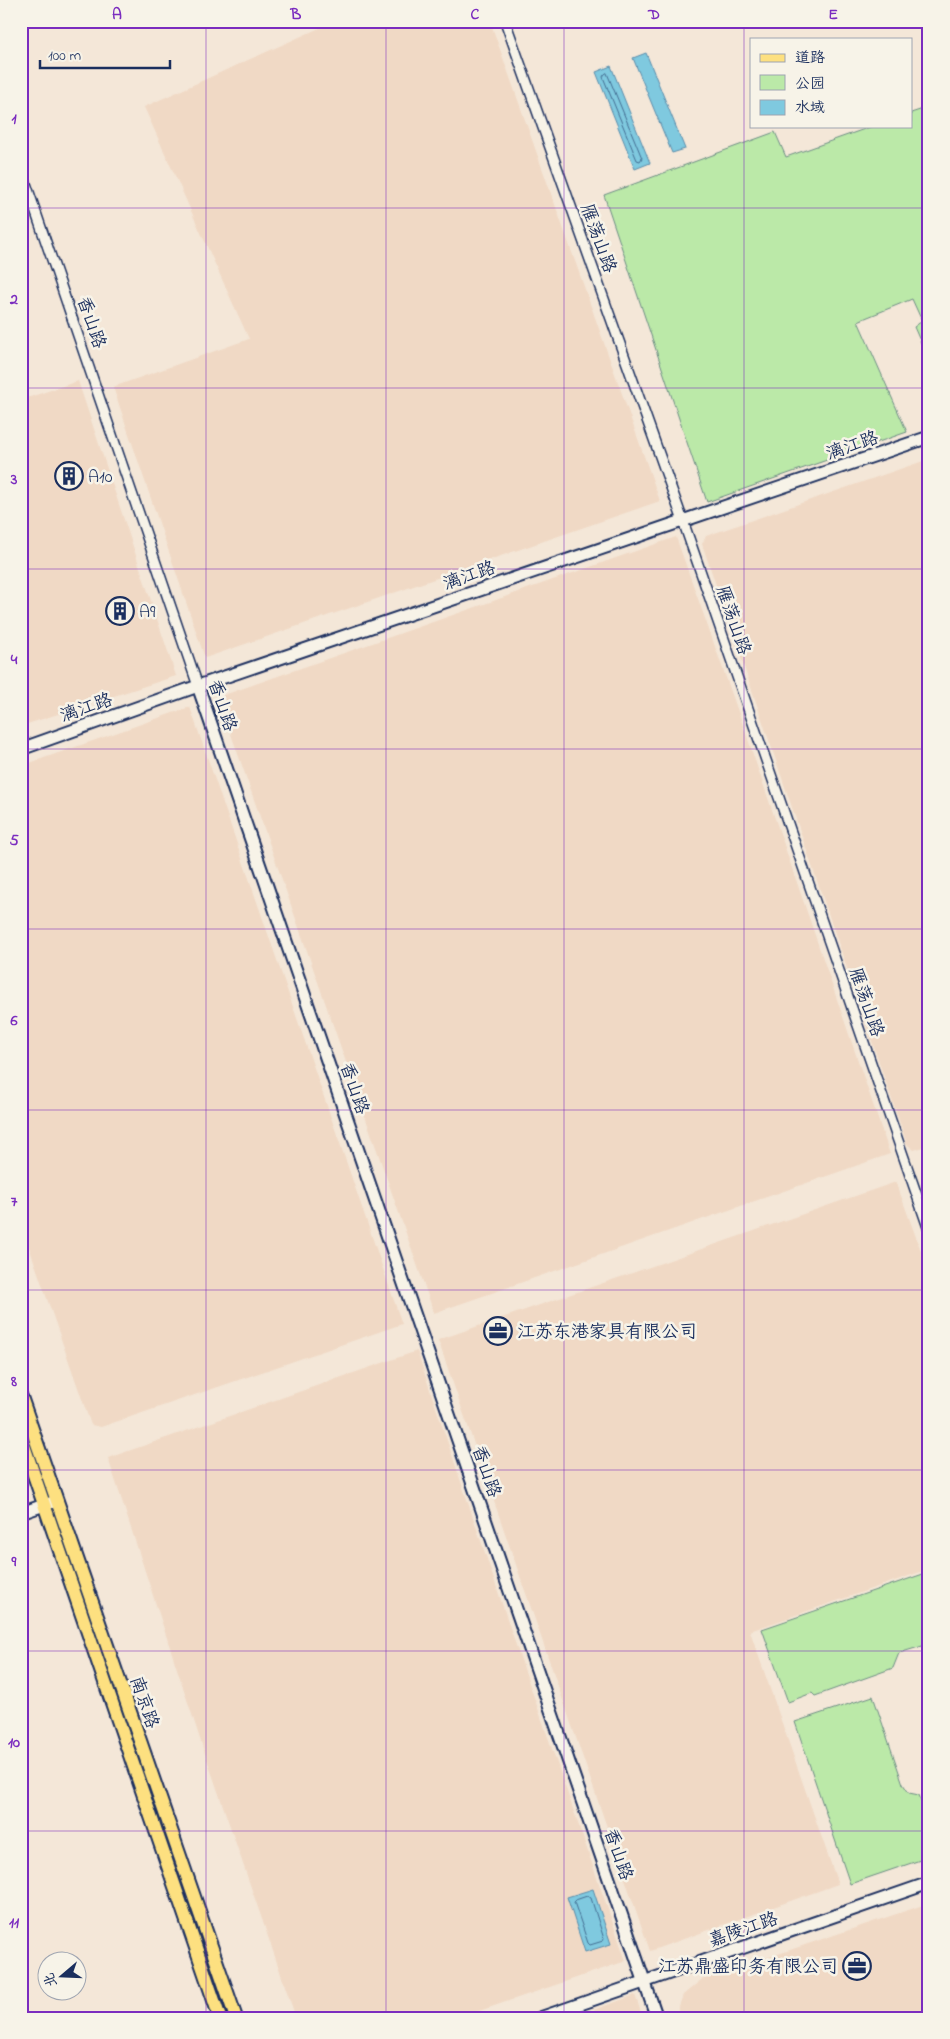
<svg xmlns="http://www.w3.org/2000/svg" width="950" height="2039" font-family="'Indie Flower','LXGW WenKai TC',sans-serif">
<style>
.built{fill:#f0d9c5}
.green{fill:#bbe9a8;stroke:#6b8c83}
.water{fill:#7fc9df;stroke:#578bab}
.lines{fill:none;stroke-linecap:round;stroke-linejoin:round}
.shore{stroke:#436d92;stroke-width:1}
.street-casing{stroke:#1b2f5e;stroke-width:12}
.secondary-casing{stroke:#1b2f5e;stroke-width:15}
.primary-casing{stroke:#1b2f5e;stroke-width:16}
.street{stroke:#f7f3e8;stroke-width:9}
.secondary{stroke:#f7f3e8;stroke-width:11}
.primary{stroke:#fde080;stroke-width:12}
.grid{fill:none;stroke:#7b2cbf;stroke-width:1;stroke-opacity:0.55}
.labels{text-anchor:middle;stroke-width:5;stroke-linejoin:round;paint-order:stroke}
.street-label{font-size:18px;fill:#1b2f5e;stroke:#f7f3e8}
.poi-label{font-size:18px;fill:#1b2f5e;stroke:#f7f3e8;text-anchor:start}
.neatline{fill:none;stroke:#7b2cbf;stroke-width:2}
.grid-label{font-size:16px;text-anchor:middle;font-weight:bold;fill:#7b2cbf}
</style>
<rect width="100%" height="100%" fill="#f4e7d8"/>
<filter id="ink" filterUnits="userSpaceOnUse"><feTurbulence type="fractalNoise" baseFrequency=".02" numOctaves="2"/><feDisplacementMap in="SourceGraphic" scale="10" xChannelSelector="R" yChannelSelector="G"/><feConvolveMatrix kernelMatrix="1 2 1 2 8 2 1 2 1" color-interpolation-filters="sRGB"/></filter>
<g filter="url(#ink)">
<!-- built -->
<g class="built">
<polygon points="335,21 490,21 660,501 205,658 113,387 249,339 144,107"/>
<polygon points="78,381 176,676 21,726 21,400"/>
<polygon points="929,459 929,1145 914,1150 907,1144 702,544 706,536"/>
<polygon points="676,537 744,728 890,1154 434,1313 218,697"/>
<polygon points="190,707 402,1324 101,1427 91,1425 21,1224 21,766"/>
<polygon points="896,1182 929,1273 929,1569 750,1631 838,1884 650,1951 438,1340"/>
<polygon points="417,1351 519,1654 626,1961 459,2018 296,2018 201,1742 108,1458"/>
<polygon points="929,1903 929,2018 677,2018 679,2006 683,1995 701,1980"/>
<polygon points="635,1995 643,2018 571,2018"/>
</g>
<!-- green -->
<g class="green">
<polygon points="923,109 929,131 929,351 925,352 914,327 922,321 912,299 858,321 907,432 707,502 604,195 775,132 786,157 873,126 911,126 911,113"/>
<polygon points="929,1572 929,1644 899,1653 893,1668 815,1696 812,1693 788,1702 762,1629"/>
<polygon points="873,1696 903,1784 909,1793 919,1795 929,1823 929,1857 850,1884 795,1722"/>
</g>
<!-- water -->
<g class="water">
<polygon points="646,53 685,149 672,153 633,58"/>
<polygon points="611,66 650,163 635,169 596,72"/>
<polygon points="593,1889 611,1944 585,1952 567,1897"/>
</g>
<g class="lines">
<!-- shore -->
<g class="shore">
<polygon points="607,73 642,158 640,161 637,160 603,77 604,75"/>
<polygon points="588,1896 591,1898 604,1939 603,1941 590,1945 588,1943 574,1902 576,1900"/>
</g>
<defs>
<g id="street">
<polyline points="505,21 683,521 929,1230"/>
<polyline points="21,169 198,686"/>
</g>
<g id="secondary">
<polyline points="198,686 657,2018"/>
<polyline points="21,749 198,686 929,437"/>
<polyline points="21,1513 53,1502"/>
<polyline points="540,2018 929,1883"/>
</g>
<g id="primary">
<polyline points="21,1397 236,2018"/>
<polyline points="21,1437 220,2018"/>
</g>
</defs>
<!-- street casing -->
<use href="#street" class="street-casing"/>
<!-- secondary casing -->
<use href="#secondary" class="secondary-casing"/>
<!-- primary casing -->
<use href="#primary" class="primary-casing"/>
<!-- street -->
<use href="#street" class="street"/>
<!-- secondary -->
<use href="#secondary" class="secondary"/>
<!-- primary -->
<use href="#primary" class="primary"/>
</g>
</g>
<!-- grid -->
<path class="grid" d="M206 21V2018M386 21V2018M564 21V2018M744 21V2018M21 208H929M21 388H929M21 569H929M21 749H929M21 929H929M21 1110H929M21 1290H929M21 1470H929M21 1651H929M21 1831H929"/>
<!-- icons -->
<defs>
<symbol id="building-ring" viewBox="-11 -11 22 22"><circle r="9.5" fill="#f7f3e8" stroke="#1b2f5e" stroke-width="1.5"/><path d="M-4-6H4V6H1V3H-1V6H-4ZM-2.5-4.3h1.7v1.8h-1.7ZM.8-4.3h1.7v1.8H.8ZM-2.5-1h1.7V.8h-1.7ZM.8-1h1.7V.8H.8Z" fill="#1b2f5e"/></symbol>
<symbol id="office-ring" viewBox="-11 -11 22 22"><circle r="9.5" fill="#f7f3e8" stroke="#1b2f5e" stroke-width="1.5"/><path d="M-6-3h4V-5.5h4V-3h4V5H-6ZM-1-4.5V-3h2v-1.5ZM-6 0V1H6V0Z" fill="#1b2f5e"/></symbol>
</defs>
<g fill-rule="evenodd">
<use href="#building-ring" x="53" y="460" width="32" height="32"/>
<use href="#building-ring" x="104" y="595" width="32" height="32"/>
<use href="#office-ring" x="482" y="1315" width="32" height="32"/>
<use href="#office-ring" x="841" y="1950" width="32" height="32"/>
</g>
<g class="labels">
<!-- street labels -->
<g class="street-label">
<text transform="translate(599 238) rotate(70)" y="6">雁荡山路</text>
<text transform="translate(92 322) rotate(71)" y="6">香山路</text>
<text transform="translate(852 445) rotate(-19)" y="6">漓江路</text>
<text transform="translate(469 575) rotate(-19)" y="6">漓江路</text>
<text transform="translate(734 620) rotate(71)" y="6">雁荡山路</text>
<text transform="translate(223 705) rotate(71)" y="6">香山路</text>
<text transform="translate(86 707) rotate(-19)" y="6">漓江路</text>
<text transform="translate(867 1002) rotate(71)" y="6">雁荡山路</text>
<text transform="translate(355 1088) rotate(71)" y="6">香山路</text>
<text transform="translate(487 1471) rotate(71)" y="6">香山路</text>
<text transform="translate(145 1702) rotate(71)" y="6">南京路</text>
<text transform="translate(619 1854) rotate(71)" y="6">香山路</text>
<text transform="translate(743 1929) rotate(-19)" y="6">嘉陵江路</text>
</g>
<!-- poi labels -->
<g class="poi-label">
<text x="88" y="482">A10</text>
<text x="139" y="617">A9</text>
<text x="517" y="1337">江苏东港家具有限公司</text>
<text x="838" y="1972" text-anchor="end">江苏鼎盛印务有限公司</text>
</g>
</g>
<!-- margin -->
<rect width="950" height="2039" fill="none" stroke="#f7f3e8" stroke-width="55"/>
<!-- legend -->
<rect x="750" y="38" width="162" height="90" fill="#f7f3e8" stroke="#9fa5b1"/>
<rect x="760" y="54" width="25" height="8" fill="#fde080" stroke="#9fa5b1"/>
<text x="795" y="62" font-size="15" fill="#1b2f5e">道路</text>
<rect x="760" y="75" width="25" height="15" fill="#bbe9a8" stroke="#9fa5b1"/>
<text x="795" y="88" font-size="15" fill="#1b2f5e">公园</text>
<rect x="760" y="100" width="25" height="15" fill="#7fc9df" stroke="#9fa5b1"/>
<text x="795" y="112" font-size="15" fill="#1b2f5e">水域</text>
<!-- north arrow -->
<g transform="translate(62 1976) rotate(251)"><circle r="24" fill="#f7f3e8" stroke="#9fa5b1"/>
<path d="M0-4L9 19L0 12L-9 19Z" fill="#1b2f5e"/>
<text y="-8" font-size="14" font-weight="bold" text-anchor="middle" fill="#1b2f5e">北</text>
</g>
<!-- scale -->
<path d="M40 60v8h130v-8" fill="none" stroke="#1b2f5e" stroke-width="2.5"/>
<text x="48" y="60" font-size="15" fill="#1b2f5e" stroke="#f7f3e8" stroke-width="4" paint-order="stroke">100 m</text>
<rect x="28" y="28" width="894" height="1984" class="neatline"/>
<g class="grid-label">
<text x="117" y="19">A</text>
<text x="296" y="19">B</text>
<text x="475" y="19">C</text>
<text x="654" y="19">D</text>
<text x="833" y="19">E</text>
<text x="14" y="123">1</text>
<text x="14" y="304">2</text>
<text x="14" y="484">3</text>
<text x="14" y="664">4</text>
<text x="14" y="845">5</text>
<text x="14" y="1025">6</text>
<text x="14" y="1206">7</text>
<text x="14" y="1386">8</text>
<text x="14" y="1566">9</text>
<text x="14" y="1747">10</text>
<text x="14" y="1927">11</text>
</g>
</svg>
